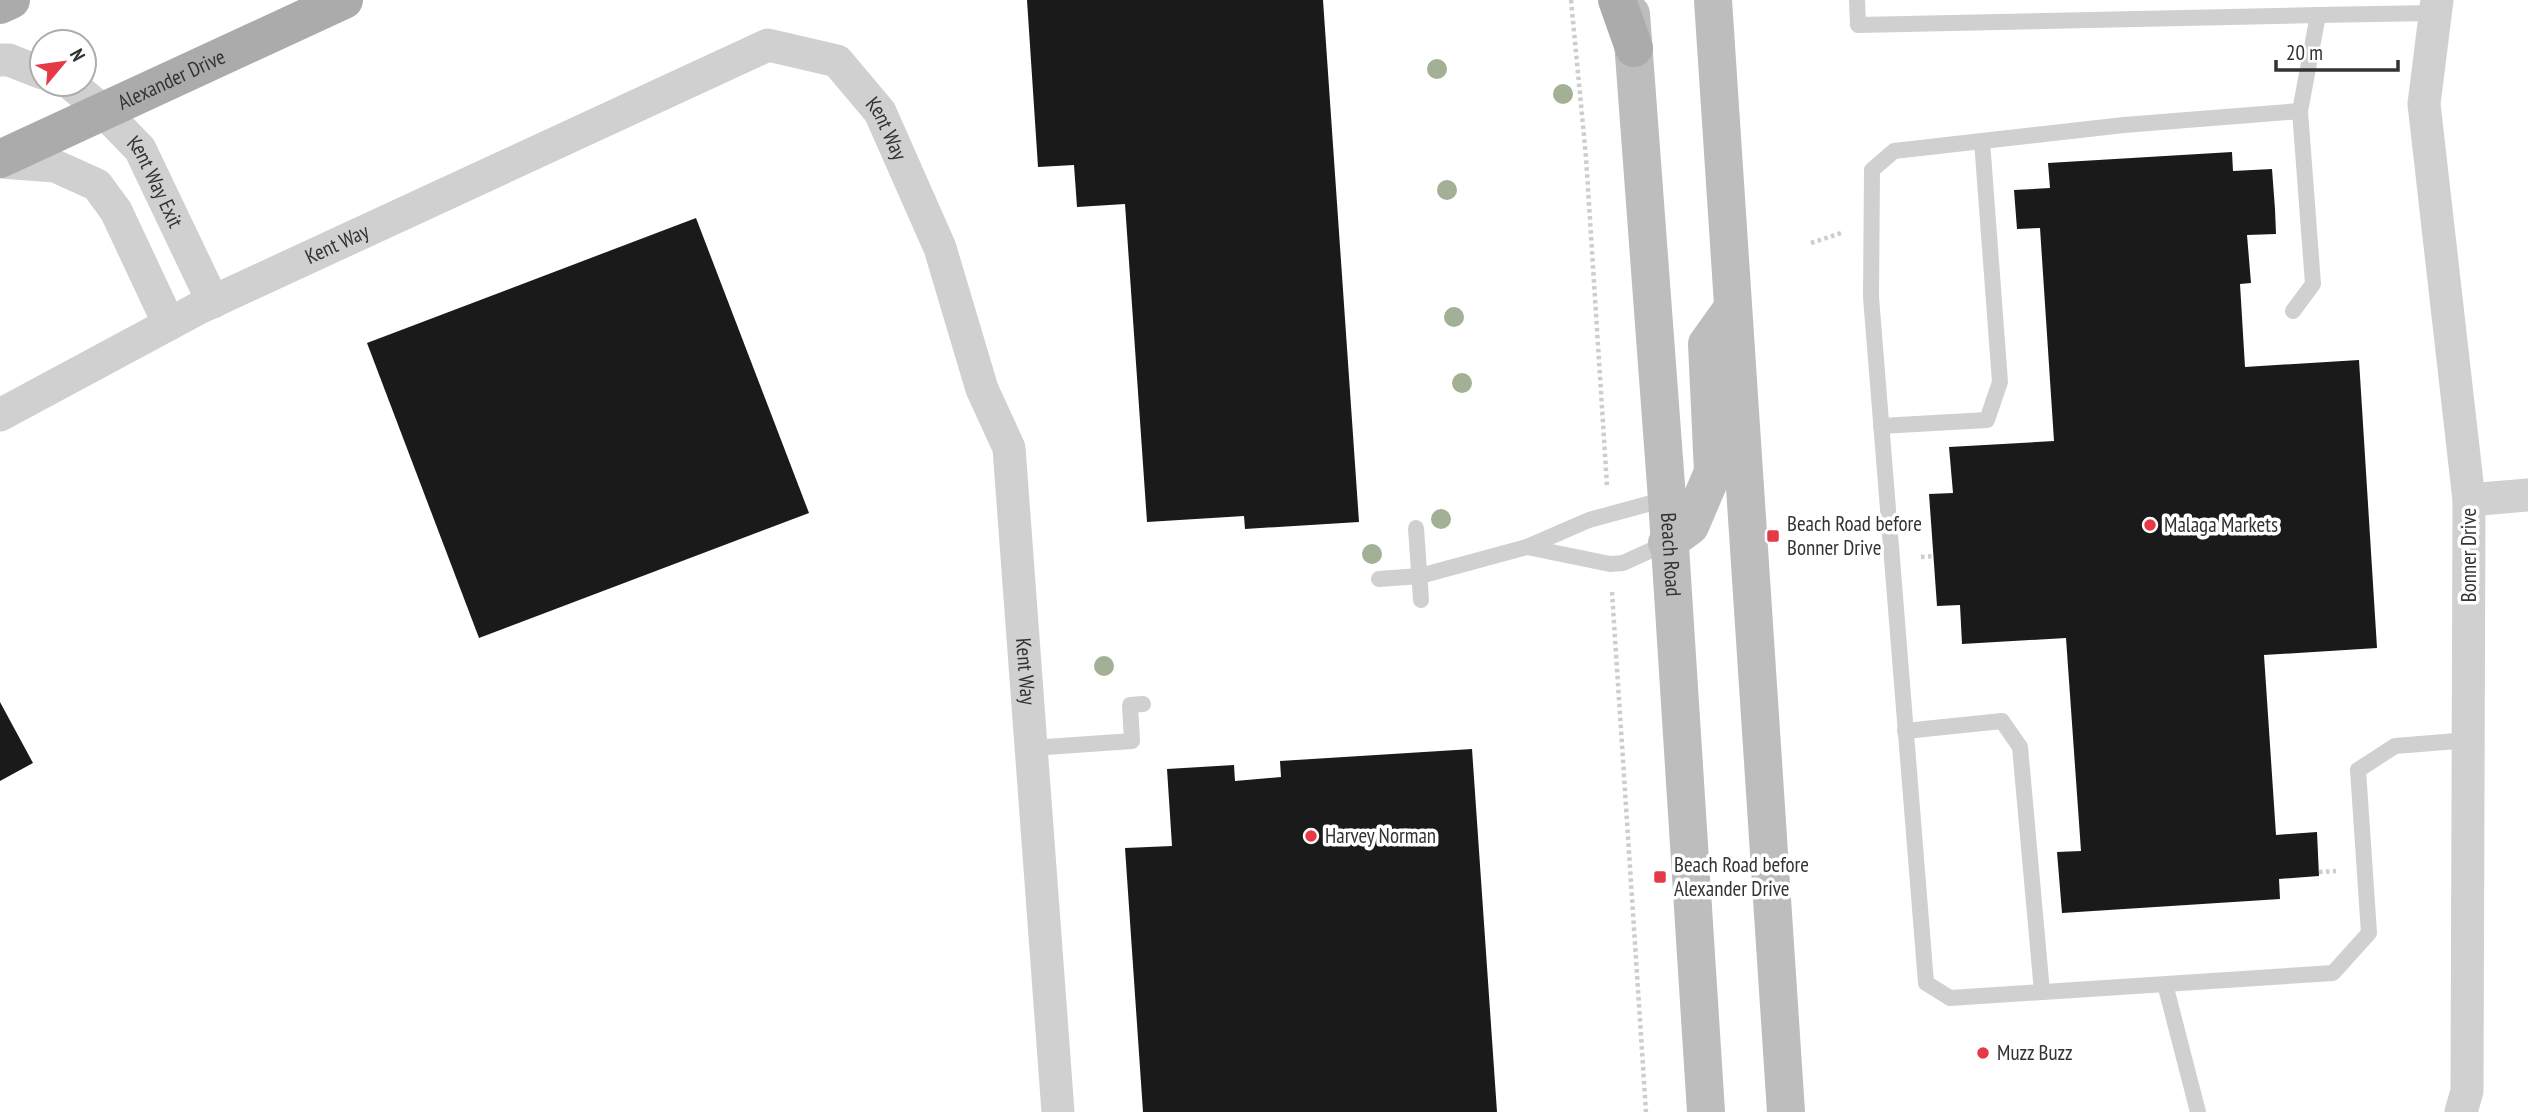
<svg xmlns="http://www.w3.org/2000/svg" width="2528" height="1112" font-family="'PT Sans Narrow',sans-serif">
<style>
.building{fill:#1a1a1a}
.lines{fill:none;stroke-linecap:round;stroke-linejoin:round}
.path{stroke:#cdcdcd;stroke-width:4.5;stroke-dasharray:3.5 3.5;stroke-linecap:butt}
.lane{stroke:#d0d0d0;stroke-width:16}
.street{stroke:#d0d0d0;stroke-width:33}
.secondary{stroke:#bdbdbd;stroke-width:38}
.primary{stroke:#ababab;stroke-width:38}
.tree{fill:#a2b095}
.poi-dot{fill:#e63946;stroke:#fff;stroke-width:2.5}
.labels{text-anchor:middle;stroke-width:7;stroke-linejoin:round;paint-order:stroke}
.street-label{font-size:21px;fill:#333;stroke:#fff}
.poi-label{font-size:21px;fill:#333;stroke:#fff;text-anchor:start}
</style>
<rect width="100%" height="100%" fill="#fff"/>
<!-- building -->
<g class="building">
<polygon points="1027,0 1323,0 1359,522 1245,529 1244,516 1147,522 1125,204 1077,207 1074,165 1038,167"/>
<polygon points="2232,152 2233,171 2272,169 2275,209 2276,234 2247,235 2251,283 2240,284 2245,367 2359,360 2377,648 2264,655 2276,835 2317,832 2319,876 2279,879 2280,899 2062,913 2057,852 2081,851 2066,638 1962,644 1960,605 1937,606 1929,494 1953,493 1949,447 2054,441 2040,228 2017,229 2014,190 2050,188 2048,163"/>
<polygon points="696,218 809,513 479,638 367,343"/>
<polygon points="0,702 33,763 0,781"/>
<polygon points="1472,749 1497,1112 1143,1112 1125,848 1172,846 1167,769 1234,765 1235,781 1281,777 1280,761"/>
</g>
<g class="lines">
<!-- path -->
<g class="path">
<polyline points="1571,0 1586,157 1607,486"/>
<polyline points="1811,243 1844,232"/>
<polyline points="1921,557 1934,556"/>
<polyline points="1612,592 1646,1112"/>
<polyline points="2319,872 2336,871"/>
</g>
<!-- lane -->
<g class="lane">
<polyline points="1857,0 1858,25 2318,15"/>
<polyline points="2433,13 2318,15 2300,111 2124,125 1894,151 1872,170 1871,297 1926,983 1950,998 2333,973 2369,933 2358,770 2395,746 2469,740"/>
<polyline points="2293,311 2313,284 2300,111"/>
<polyline points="1881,426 1987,420 2000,382 1982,141"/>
<polyline points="1416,528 1421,600"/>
<polyline points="1527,547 1589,520 1666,499"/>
<polyline points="1379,579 1420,576 1527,547 1610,564 1623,563 1667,543"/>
<polyline points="1905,731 2002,721 2020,747 2042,992"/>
<polyline points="1032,748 1132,741 1130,705 1143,704"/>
<polyline points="2165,984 2198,1112"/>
</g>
<!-- street -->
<g class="street">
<polyline points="2437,0 2424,104 2469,500 2467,1091 2461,1112"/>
<polyline points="0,60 9,60 42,73"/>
<path id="s1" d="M71 84 103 111 140 149 213 302"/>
<polyline points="0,162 55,166 97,185 116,211 169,324"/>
<path id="s2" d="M0 415 199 308 768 45 837 61 880 112 940 248 982 389 1009 448 1058 1112"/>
<polyline points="2469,500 2528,495"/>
</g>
<!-- secondary -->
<g class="secondary">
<polyline points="1713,0 1786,1112"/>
<path id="s3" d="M1631 14 1667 499 1706 1112"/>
<polyline points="1667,543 1690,526 1713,472 1707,344 1732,309"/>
</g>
<!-- primary -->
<g class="primary">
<polyline points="1617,0 1634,48"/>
<polyline points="0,5 11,0"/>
<path id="s4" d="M0 159 344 0"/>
</g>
</g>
<!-- trees -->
<g class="tree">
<circle cx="1437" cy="69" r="10"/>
<circle cx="1563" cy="94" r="10"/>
<circle cx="1447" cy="190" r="10"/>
<circle cx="1454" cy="317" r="10"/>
<circle cx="1462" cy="383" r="10"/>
<circle cx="1441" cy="519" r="10"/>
<circle cx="1372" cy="554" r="10"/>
<circle cx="1104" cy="666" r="10"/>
</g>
<!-- markers -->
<g class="poi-dot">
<circle cx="2150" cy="525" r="7"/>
<rect x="1766" y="529" width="14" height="14" rx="3.5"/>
<circle cx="1311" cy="836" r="7"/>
<rect x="1653" y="870" width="14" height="14" rx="3.5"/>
<circle cx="1983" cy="1053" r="7"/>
</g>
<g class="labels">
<!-- street labels -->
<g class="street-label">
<text dy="7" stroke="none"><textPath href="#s4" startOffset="189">Alexander Drive</textPath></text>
<text dy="7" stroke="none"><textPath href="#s2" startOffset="1008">Kent Way</textPath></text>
<text dy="7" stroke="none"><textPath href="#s1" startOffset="131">Kent Way Exit</textPath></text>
<text dy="7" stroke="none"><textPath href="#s2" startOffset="378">Kent Way</textPath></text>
<text transform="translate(2469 555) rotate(-90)" y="7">Bonner Drive</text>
<text dy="7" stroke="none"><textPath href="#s3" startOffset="542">Beach Road</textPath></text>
<text dy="7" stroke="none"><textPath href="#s2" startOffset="1575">Kent Way</textPath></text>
</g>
<!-- poi labels -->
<g class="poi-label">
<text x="1787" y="531">Beach Road before<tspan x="1787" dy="24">Bonner Drive</tspan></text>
<text x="2164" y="532">Malaga Markets</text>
<text x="1325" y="843">Harvey Norman</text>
<text x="1674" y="872">Beach Road before<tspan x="1674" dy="24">Alexander Drive</tspan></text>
<text x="1997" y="1060">Muzz Buzz</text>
</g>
</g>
<!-- north arrow -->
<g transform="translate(63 63) rotate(61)"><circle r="33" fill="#ffffff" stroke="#adadad" stroke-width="2"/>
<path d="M0-5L12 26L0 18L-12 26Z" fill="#e63946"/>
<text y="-10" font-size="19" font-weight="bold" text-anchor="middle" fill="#333333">N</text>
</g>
<!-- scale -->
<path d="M2276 60v10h122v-10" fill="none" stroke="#333333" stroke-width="3.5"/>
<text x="2286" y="60" font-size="21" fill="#333333" stroke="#ffffff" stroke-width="5" paint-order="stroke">20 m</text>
</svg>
